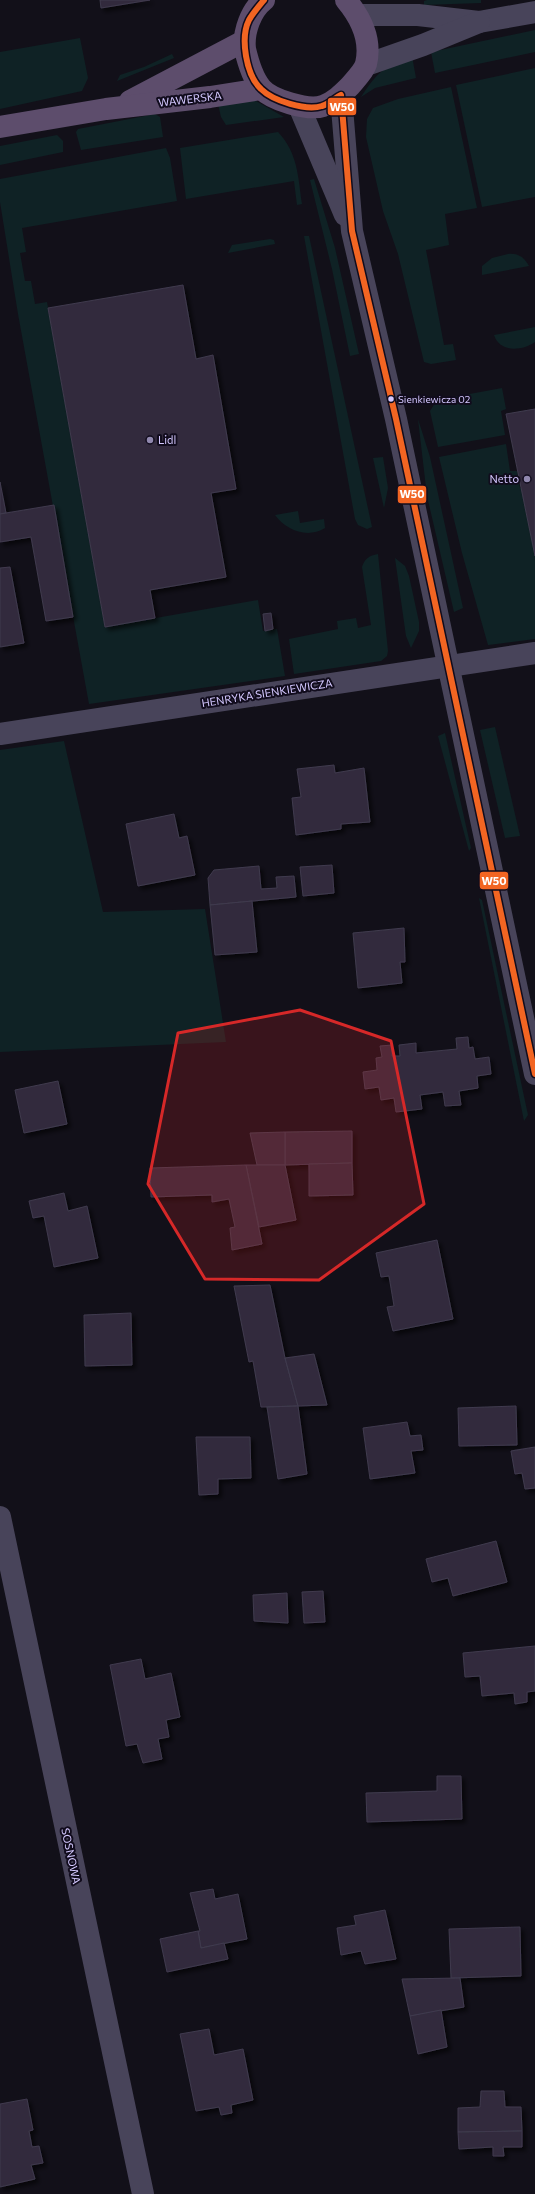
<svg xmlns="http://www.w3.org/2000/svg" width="535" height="2194" font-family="Commissioner,sans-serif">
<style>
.green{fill:#0f2225}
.building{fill:#312c3d;stroke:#403a4e;filter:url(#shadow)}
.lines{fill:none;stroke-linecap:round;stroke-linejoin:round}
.minor{stroke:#48445a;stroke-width:22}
.major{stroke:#5d4d6c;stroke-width:22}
.bus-1-casing{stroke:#110c1d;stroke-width:9}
.bus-1{stroke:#f26522;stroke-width:6}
.marked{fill:#d62828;fill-opacity:0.2;stroke:#d62828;stroke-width:3;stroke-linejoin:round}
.bus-dot{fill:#d4c8ff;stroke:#110c1d;stroke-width:1.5}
.poi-dot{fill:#9088ae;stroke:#110c1d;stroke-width:1.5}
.labels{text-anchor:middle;stroke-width:4;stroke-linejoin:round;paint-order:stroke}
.bus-label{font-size:10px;fill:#d4c8ff;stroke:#110c1d;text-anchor:start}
.street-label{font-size:11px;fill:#d4c8ff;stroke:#110c1d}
.poi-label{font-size:11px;fill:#d4c8ff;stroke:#110c1d;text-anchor:start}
.line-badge{stroke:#110c1d;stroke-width:1.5}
.badge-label{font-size:11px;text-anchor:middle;font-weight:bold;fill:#fff}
</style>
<defs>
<filter id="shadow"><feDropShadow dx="3.5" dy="3.5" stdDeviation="2" flood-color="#0009"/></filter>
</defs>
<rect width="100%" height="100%" fill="#121019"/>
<!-- green -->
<g class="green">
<polygon points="427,0 481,0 481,3 424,5 424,1"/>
<polygon points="535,30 535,52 435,73 431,52"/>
<polygon points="80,38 88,78 82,91 0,109 0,52"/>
<polygon points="172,54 174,58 117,81 120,75 144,67"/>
<path d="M412 56 416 78 375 88 361 97C379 70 382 69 412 56Z"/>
<polygon points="535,68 535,197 482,207 456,85"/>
<polygon points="451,87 477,208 445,214 449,245 426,250 444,345 453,344 456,360 431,364 424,362 398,254 383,211 366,137 367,119 373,108 398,99"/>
<polygon points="217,100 256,101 284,117 226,125 221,117"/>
<polygon points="155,114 160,117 163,137 81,150 76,132 78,129"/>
<path d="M278 132C298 153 298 177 302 204L297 205 294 181 186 199 180 148Z"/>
<polygon points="57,135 63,141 63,152 0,165 0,146"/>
<polygon points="166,148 170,158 177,201 22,228 26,252 20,253 25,281 31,281 35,304 47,302 105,627 258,600 263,631 277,629 285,676 89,704 18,314 0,202 0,179"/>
<polygon points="314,179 335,248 359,354 350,356 332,269 310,180"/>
<polygon points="304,236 309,236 372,527 367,529 358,525 355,519"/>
<polygon points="270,239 274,240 275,244 228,253 232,245"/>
<path d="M508 254C518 253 524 257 529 266L482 275V266L492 258Z"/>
<path d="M535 327V342C522 351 500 353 494 335Z"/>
<polygon points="502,388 506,409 501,411 505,435 438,447 430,411 437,400"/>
<polygon points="418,419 430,457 463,608 454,612 427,496"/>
<polygon points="506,444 510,471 517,471 520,488 523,488 535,556 535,639 488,645 462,553 439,457"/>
<polygon points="383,457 388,488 384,508 373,458"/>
<path d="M298 511 300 523 324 519 325 528C307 539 286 530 275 515Z"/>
<path d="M378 554 388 651 387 656 381 661 294 674 289 639 338 629 337 621 356 618 358 628 371 625 362 567C365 558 369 556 378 554Z"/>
<polygon points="395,558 405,566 409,576 419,622 419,631 411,648 406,636"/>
<polygon points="495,727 520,836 505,838 480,730"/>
<polygon points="445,733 471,848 469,851 438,736"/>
<polygon points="64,741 103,912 205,909 226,1042 0,1052 0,750"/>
<polygon points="479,898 482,900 528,1115 524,1121"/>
</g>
<!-- building -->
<g class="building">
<polygon points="100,0 150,0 101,8"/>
<polygon points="183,285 196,359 213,355 236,489 211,493 226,577 150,590 155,618 105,627 48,308"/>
<polygon points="535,409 535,556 506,414"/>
<polygon points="0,482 6,513 0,514"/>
<polygon points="54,505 73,617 46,621 31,537 0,542 0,514"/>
<polygon points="10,567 24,643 0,647 0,568"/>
<polygon points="271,613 273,629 265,631 263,614"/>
<polygon points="334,765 335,773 364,768 370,822 341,824 341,829 296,835 292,798 301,797 297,769"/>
<polygon points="174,814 179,838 187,836 195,875 138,886 126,824"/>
<polygon points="332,865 334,893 303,896 300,867"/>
<polygon points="259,866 261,889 277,888 276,877 294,876 296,897 210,905 208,878 214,870"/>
<polygon points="252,901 257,952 215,955 210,905"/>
<polygon points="404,928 405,962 400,962 402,983 358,988 353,933"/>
<polygon points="468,1037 469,1048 473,1047 475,1059 489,1057 491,1074 477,1076 478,1088 459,1091 461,1105 445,1106 443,1092 420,1095 422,1109 396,1112 394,1098 381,1100 379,1087 365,1089 363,1072 377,1070 376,1058 382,1057 380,1046 392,1045 392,1056 400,1056 399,1045 416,1043 416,1053 457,1049 456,1038"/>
<polygon points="58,1081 67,1124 24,1133 15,1090"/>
<polygon points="352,1131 352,1163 285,1165 285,1132"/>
<polygon points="285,1132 285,1165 257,1165 250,1133"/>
<polygon points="352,1163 353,1195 309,1196 309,1164"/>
<polygon points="246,1165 285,1165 296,1220 259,1227"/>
<polygon points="246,1165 262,1244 232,1250 230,1228 235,1227 229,1199 212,1202 212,1195 151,1197 150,1168"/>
<polygon points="64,1193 68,1211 87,1206 98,1258 54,1267 44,1216 33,1218 29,1201"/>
<polygon points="437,1240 453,1319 393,1331 387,1307 394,1306 389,1276 381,1277 376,1253"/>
<polygon points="270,1285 285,1358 298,1406 261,1407 253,1361 249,1362 234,1286"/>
<polygon points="131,1313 132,1365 85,1366 84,1315"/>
<polygon points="314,1354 327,1405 298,1406 285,1358"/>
<polygon points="298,1406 307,1474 278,1479 267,1407"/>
<polygon points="516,1406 517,1445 459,1446 458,1408"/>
<polygon points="407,1422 410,1436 421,1435 423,1450 411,1451 415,1473 370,1479 363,1428"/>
<polygon points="196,1437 250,1437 251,1478 218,1479 218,1494 199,1495"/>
<polygon points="535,1447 535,1488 525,1489 522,1473 515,1474 511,1451"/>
<polygon points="496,1541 507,1582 453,1596 448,1578 432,1582 426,1559"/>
<polygon points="323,1591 325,1622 304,1623 302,1592"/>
<polygon points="287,1593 288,1623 254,1621 253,1595"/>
<polygon points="535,1646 535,1691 527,1692 527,1702 515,1704 514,1693 482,1696 480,1676 465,1677 463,1653"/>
<polygon points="141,1659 145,1679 171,1673 180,1717 166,1720 169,1737 158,1739 162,1759 143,1763 137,1744 126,1746 110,1665"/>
<polygon points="437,1776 461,1776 462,1819 367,1822 366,1793 437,1791"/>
<polygon points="213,1889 215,1899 238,1894 247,1939 201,1948 198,1931 200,1931 190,1893"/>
<polygon points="385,1910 396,1959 365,1964 361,1951 341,1955 337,1928 356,1925 354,1916"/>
<polygon points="520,1927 521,1976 451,1978 449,1929"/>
<polygon points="198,1931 201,1948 224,1943 228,1959 167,1972 160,1939"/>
<polygon points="460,1978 464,2007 410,2016 402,1979"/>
<polygon points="441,2010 447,2047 418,2054 410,2016"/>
<polygon points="209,2029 214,2055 243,2049 253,2100 231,2105 232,2113 221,2115 219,2107 196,2111 180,2034"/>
<polygon points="481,2091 504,2091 505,2107 521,2107 522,2131 458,2132 458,2108 480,2107"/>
<polygon points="27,2099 33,2130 29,2131 32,2147 39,2146 43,2163 31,2165 35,2179 0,2187 0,2104"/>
<polygon points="522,2131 522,2147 503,2147 504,2156 493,2156 493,2147 459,2149 458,2132"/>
</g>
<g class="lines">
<!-- minor -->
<g class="minor">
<polyline points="358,15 418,15 479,22 535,12"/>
<polyline points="366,65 423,45 479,22"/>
<polyline points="341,95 352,231 396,419 535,1074"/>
<polyline points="299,106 345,215"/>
<polyline points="0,734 535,653"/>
<polyline points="0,1517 143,2194"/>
</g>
<!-- major -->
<g class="major">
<path d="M264 0C251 10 243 32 245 49 248 62 252 77 261 88 271 100 308 111 323 106 334 102 342 94 350 86 355 80 364 71 366 64 372 39 361 18 346 0"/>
<polyline points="130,101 244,41"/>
<polyline points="0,127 106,109 210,97 261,89"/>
</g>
<defs>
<path id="bus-1" d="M264 0C259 6 253 13 249 20 240 38 246 75 261 89 273 101 306 111 322 106 329 104 335 98 341 95L352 231 396 419 535 1074"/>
</defs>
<!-- bus-1 casing -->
<use href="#bus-1" class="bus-1-casing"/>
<!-- bus-1 -->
<use href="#bus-1" class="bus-1"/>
</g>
<!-- marked area -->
<path class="marked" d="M300 1010 391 1041 424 1204 319 1280 205 1279 148 1184 178 1033Z"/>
<!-- markers -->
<circle class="bus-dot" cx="391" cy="399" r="3.5"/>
<g class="poi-dot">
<circle cx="150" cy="440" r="4"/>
<circle cx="527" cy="479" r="4"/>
</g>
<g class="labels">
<!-- bus labels -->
<g class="bus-label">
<text x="398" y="403">Sienkiewicza 02</text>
</g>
<!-- street labels -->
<g class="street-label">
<text transform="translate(190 99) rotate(-7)" y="4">WAWERSKA</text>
<text transform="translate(267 693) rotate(-9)" y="4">HENRYKA SIENKIEWICZA</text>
<text transform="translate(71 1856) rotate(78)" y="4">SOSNOWA</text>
</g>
<!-- poi labels -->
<g class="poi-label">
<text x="158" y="444">Lidl</text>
<text x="519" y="483" text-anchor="end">Netto</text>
</g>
</g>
<g class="line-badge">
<rect x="327" y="97" width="30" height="19" rx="4" fill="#f26522"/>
<rect x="397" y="485" width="30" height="19" rx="4" fill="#f26522"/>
<rect x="479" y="871" width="30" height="19" rx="4" fill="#f26522"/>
</g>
<g class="badge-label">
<text x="342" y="111">W50</text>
<text x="412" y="498">W50</text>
<text x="494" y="885">W50</text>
</g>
</svg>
